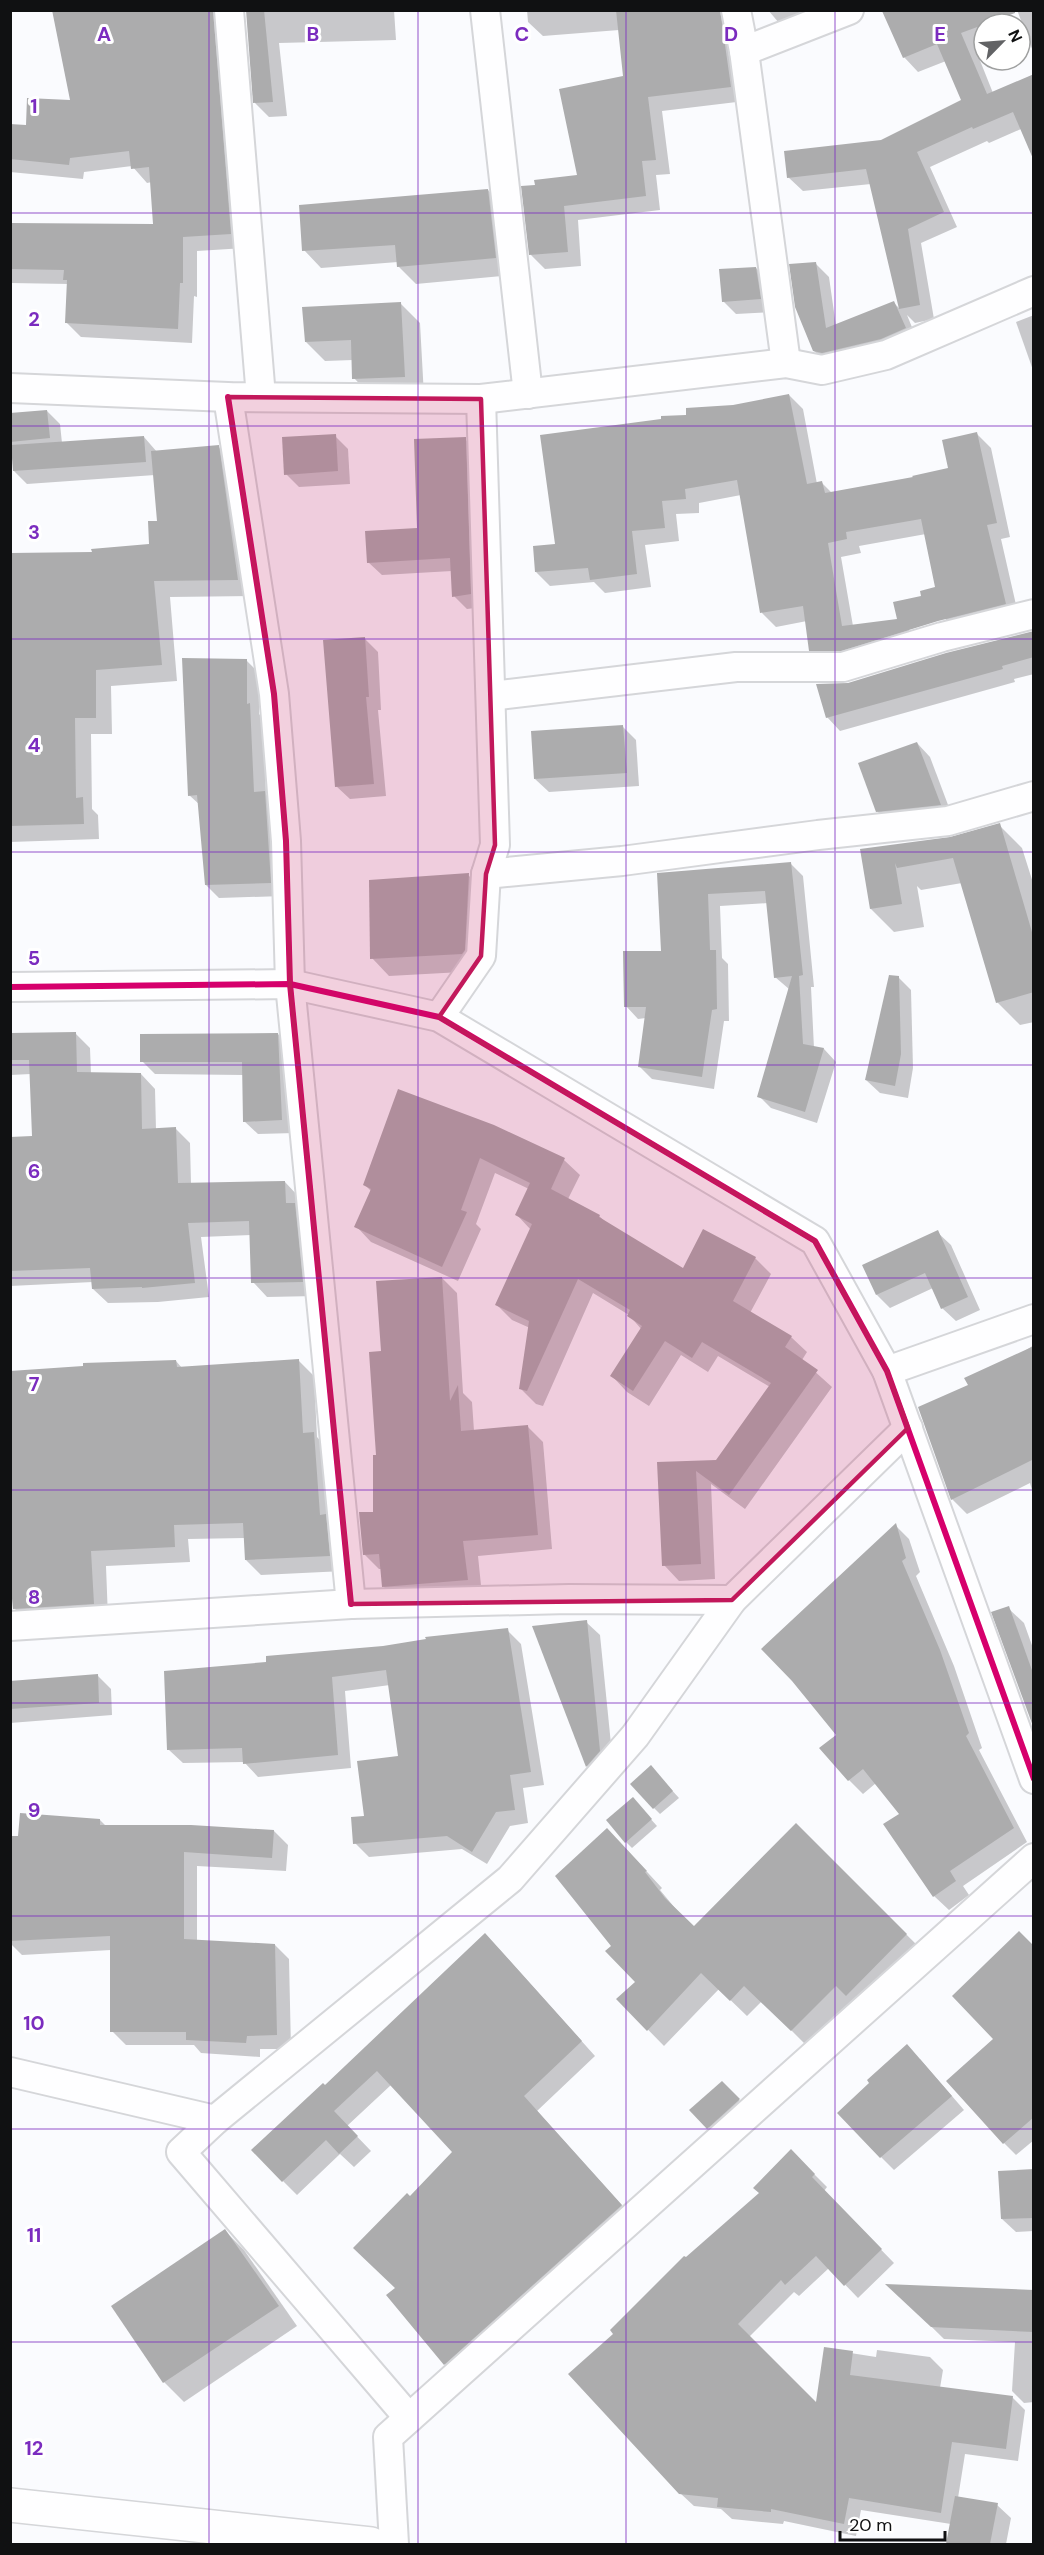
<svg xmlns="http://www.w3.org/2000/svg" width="1044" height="2555" font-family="'DM Sans',sans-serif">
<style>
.shadow{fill:#0003;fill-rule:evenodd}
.building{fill:#acacad;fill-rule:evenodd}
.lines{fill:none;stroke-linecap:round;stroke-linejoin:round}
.minor-casing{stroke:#d5d6d9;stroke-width:32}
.secondary-casing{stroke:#d5d6d9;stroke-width:36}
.minor{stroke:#fefeff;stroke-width:28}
.secondary{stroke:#fefeff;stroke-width:33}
.cycleway-casing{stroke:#fff;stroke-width:10}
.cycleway{stroke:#d6006c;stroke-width:6}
.marked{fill:#c2185b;fill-opacity:0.2;stroke:#c2185b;stroke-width:4.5;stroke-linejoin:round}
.grid{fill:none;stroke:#7b2cbf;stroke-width:1.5;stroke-opacity:0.55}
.grid-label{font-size:20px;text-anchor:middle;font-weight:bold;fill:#7b2cbf;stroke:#fff;stroke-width:6;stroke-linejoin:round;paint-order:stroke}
</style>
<rect width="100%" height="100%" fill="#fafbfe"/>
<!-- shadow -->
<g class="shadow">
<polygon points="63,10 234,10 245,248 197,251 197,297 194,296 192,343 81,337 66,322 69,284 10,283 10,225 154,226 152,182 147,183 132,166 84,172 83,179 10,172 10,125 28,127 72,101"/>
<polygon points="247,10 394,10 396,40 279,43 287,116 269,117 255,103"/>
<polygon points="527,10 738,10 745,101 662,111 670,174 656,175 660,210 578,220 581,266 545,269 531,255 537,186 579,176 624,77 619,30 543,36 528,22"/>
<polygon points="768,10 831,10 785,30"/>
<polygon points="884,10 975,10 984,31 984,44 975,48 993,93 1034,75 1021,129 989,143 987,141 930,167 957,227 921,243 934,319 915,323 907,315 918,342 828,364 814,351 816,264 829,277 836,326 894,303 900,309 871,184 803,191 788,177 881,142 963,101 946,61 918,72 904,57"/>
<polygon points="1017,10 1034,10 1034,54"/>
<polygon points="488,190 505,208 513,275 416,284 398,266 398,262 321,268 304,250"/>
<polygon points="756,268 769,281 773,312 736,314 723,301"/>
<polygon points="401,304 420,323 424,396 373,398 354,378 353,360 325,361 306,342"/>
<polygon points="1034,315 1034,373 1016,322"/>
<path d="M789 395 803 409 817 484 822 483 832 493 914 479 950 469 977 434 991 448 1010 537 1001 539 1019 618 825 664 811 650 807 621 776 627 762 613 741 495 699 503V513L676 514 679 541 645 545 651 587 605 593 594 582 550 586 536 572 557 545 688 416ZM926 534 937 588 923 597 898 620 853 626 841 557 861 553 859 546ZM945 617 946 620 909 631V628Z"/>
<polygon points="47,411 60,424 62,443 144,437 157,452 218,446 234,463 253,596 170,597 177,681 111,686 112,734 91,734 92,809 98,815 99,839 10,842 10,556 93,553 151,546 159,522 155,475 27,484 14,471 13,455 10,456 10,415"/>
<polygon points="335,436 348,449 350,484 299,487 286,474"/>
<polygon points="465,439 478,452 483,607 467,609 454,596 452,571 382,575 368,562 419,529"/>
<polygon points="1034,633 1034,674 1014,679 1015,682 840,731 827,717 848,684"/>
<polygon points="364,638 378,652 381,710 378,710 386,796 350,799 336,786"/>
<polygon points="247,661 260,674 259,714 263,718 266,794 278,806 283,896 219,898 206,885 200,805 189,795"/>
<polygon points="623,727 636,740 639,786 549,792 535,779"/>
<polygon points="917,743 930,757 953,818 891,825 877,811"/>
<polygon points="999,825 1022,848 1034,886 1034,1022 1020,1025 997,1002 962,883 921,890 917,886 924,927 894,932 871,909 861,850 950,839"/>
<polygon points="791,864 803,876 814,987 811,987 814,1048 824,1049 836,1062 817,1123 771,1108 759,1096 789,989 775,977 768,903 720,906 722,958 728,964 729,1021 724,1021 714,1089 652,1079 640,1067 646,1018 638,1019 626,1006 662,952 658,874"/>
<polygon points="468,875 486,892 480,971 389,976 372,958"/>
<polygon points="898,977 911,990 913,1068 908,1098 880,1093 866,1080"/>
<polygon points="75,1033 90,1048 91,1074 141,1074 155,1089 156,1130 176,1129 190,1143 191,1184 285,1182 299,1197 316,1296 267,1297 253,1282 251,1235 201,1237 209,1297 158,1302 108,1303 93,1289 93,1282 10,1286 10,1138 33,1138 31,1074 10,1075 10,1035"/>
<polygon points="278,1034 291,1048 295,1133 258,1134 244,1121 243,1075 155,1074 142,1061"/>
<polygon points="399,1091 564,1160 580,1175 568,1199 599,1216 607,1223 684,1270 755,1258 771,1274 750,1313 791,1337 807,1352 802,1360 832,1387 745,1509 711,1484 715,1579 679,1581 664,1565 659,1464 717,1461 770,1387 718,1356 708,1372 681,1355 649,1406 627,1392 612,1376 642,1330 629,1315 593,1293 543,1406 536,1404 520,1388 530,1328 512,1320 497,1305 531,1230 517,1215 529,1189 495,1173 476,1224 481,1229 458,1281 371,1242 356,1226 371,1191 365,1185"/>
<polygon points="937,1232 951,1245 980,1310 956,1321 942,1308 933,1288 890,1308 877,1295 864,1265"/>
<polygon points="442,1278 457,1293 463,1393 472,1402 474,1431 528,1427 543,1442 552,1549 478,1556 482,1595 398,1601 383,1586 382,1569 379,1569 364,1554 374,1513 382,1353"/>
<polygon points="1034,1345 1034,1497 1030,1483 967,1514 952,1499 970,1386"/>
<polygon points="176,1361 182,1368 299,1361 314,1376 317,1437 328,1449 344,1571 261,1575 246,1560 245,1538 188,1539 190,1562 106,1566 108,1618 30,1624 15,1609"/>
<polygon points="896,1526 909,1539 920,1572 916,1576 954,1666 982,1748 979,1750 1027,1842 963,1886 969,1895 949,1910 934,1896 901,1814 876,1783 863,1794 849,1780 838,1735"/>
<polygon points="1008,1608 1024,1623 1034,1651 1034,1725"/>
<polygon points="586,1622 600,1635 613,1764 600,1779 587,1766 534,1627"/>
<polygon points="507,1630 521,1644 544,1785 523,1788 528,1823 510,1826 487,1864 462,1849 369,1857 355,1843 365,1817 399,1757 390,1685 345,1691 351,1768 258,1777 244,1762 183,1763 169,1750 268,1663"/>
<polygon points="98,1676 111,1689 112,1715 10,1723 10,1682"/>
<polygon points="657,1774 679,1798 660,1814 654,1808"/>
<polygon points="639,1806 657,1826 632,1848 626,1842"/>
<polygon points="100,1820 106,1826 274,1831 288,1845 286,1871 197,1866 197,1942 275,1945 289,1959 291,2049 260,2049 260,2057 201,2053 194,2045 126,2045 112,2031 111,1950 22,1955 10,1943 10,1838"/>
<polygon points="796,1825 923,1951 808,2047 762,2001 747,2016 719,1989 664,2046 618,1999 637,1982 613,1946 623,1846 662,1888 660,1890 680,1914 694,1928"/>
<polygon points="1034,1947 1034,2140 1016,2155 1004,2143 995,2039"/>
<polygon points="499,1949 595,2056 537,2111 635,2220 459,2378 445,2364 410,2198 455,2152 391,2085 347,2126 371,2151 354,2167 340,2154 297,2195 283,2181 325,2087"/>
<polygon points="920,2059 964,2110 894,2170 881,2157"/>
<polygon points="722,2083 752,2113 722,2141 691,2110"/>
<polygon points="791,2151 827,2187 824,2191 894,2263 858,2298 829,2268 799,2296 794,2292 749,2337 817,2405 825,2349 876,2357 877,2350 930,2357 943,2370 940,2388 1012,2397 1025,2410 1018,2461 965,2454 958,2498 997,2505 1011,2518 1006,2544 951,2544 948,2541 951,2524 861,2510 856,2536 784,2521 783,2524 732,2519 721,2509 694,2506 680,2493 615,2334 686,2259 761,2193"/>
<polygon points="1034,2170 1034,2231 1016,2232 1002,2219"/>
<polygon points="225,2231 244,2250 297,2326 184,2402 164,2382 113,2306"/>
<polygon points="889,2285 1034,2292 1034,2402 1024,2403 1012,2391 1015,2342 944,2339"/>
</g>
<!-- building -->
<g class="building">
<polygon points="52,10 213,10 231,234 183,237 183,283 180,283 178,329 65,323 67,280 63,280 64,270 10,269 10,223 153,224 149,167 131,169 129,151 70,158 69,165 10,159 10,124 26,125 27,98 70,100"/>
<polygon points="246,10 264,10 273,102 253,103"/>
<polygon points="616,10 720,10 731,87 648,97 656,160 642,161 646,196 564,206 568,252 529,255 521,186 535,185 534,180 577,175 559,89 623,76"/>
<polygon points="1015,10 1015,13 961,33 987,94 1034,74 1034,161 1013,112 973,129 972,127 917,152 944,212 908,229 920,305 899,309 866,169 787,178 784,151 881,140 961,100 937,44 903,58 882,11"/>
<polygon points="488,189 496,258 397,267 395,245 302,251 299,205"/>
<polygon points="816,262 826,328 894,301 906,328 881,339 822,353 813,351 795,307 789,264"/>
<polygon points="756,267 761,299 722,302 719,269"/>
<polygon points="401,302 405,377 352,379 351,340 305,342 302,307"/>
<path d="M789 394 807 484 822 481 825 493 913 477 912 476 948 468 942 440 977 432 997 523 987 525 1006 604 938 621 841 651H809L803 606 760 613 737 480 685 489 686 499 662 501 665 528 632 531 637 574 590 580 588 568 535 572 533 546 555 544 540 435 661 419V416L686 415V408L733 405ZM921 519 935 587 920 591 921 596 893 602 897 619 842 626 828 543 847 539 846 532Z"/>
<polygon points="47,410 50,438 10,442 10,413"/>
<polygon points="336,434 338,471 284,475 282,437"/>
<polygon points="144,436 146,462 13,471 11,445"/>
<polygon points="466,437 471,594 452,597 450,558 367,563 365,531 417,528 414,439"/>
<polygon points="219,445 238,580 154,581 162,665 96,670 96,718 75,718 76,798 83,797 84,824 10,826 10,553 92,552 91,549 149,544 148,521 157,521 151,451"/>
<polygon points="1034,631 1034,657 1002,666 1003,669 826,718 816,684 848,683 946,653"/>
<polygon points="365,637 369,697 366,697 374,784 335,787 323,640"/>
<polygon points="182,658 247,659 247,704 250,703 254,792 265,791 271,883 205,885 197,795 188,796"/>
<polygon points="623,725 627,773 534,779 531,731"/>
<polygon points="917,742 941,805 876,812 858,763"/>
<polygon points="1000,823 1034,939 1034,992 996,1003 953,858 897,868 895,863 902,904 870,909 860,849 950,837"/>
<polygon points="791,862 803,975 799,976 803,1044 824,1048 805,1112 757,1097 792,976 774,978 765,891 708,894 710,950 716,950 717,1009 712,1010 702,1077 638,1067 646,1007 624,1007 623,951 661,951 657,873"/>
<polygon points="469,873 465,950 462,954 370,959 369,880"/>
<polygon points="889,975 899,976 901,1054 895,1086 865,1080"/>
<polygon points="76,1032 77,1072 141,1073 142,1129 176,1127 178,1183 285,1181 286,1203 295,1203 303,1282 251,1283 249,1221 188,1223 195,1283 142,1288 142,1287 92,1289 90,1268 10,1271 10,1137 32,1136 29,1060 10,1060 10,1033"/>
<polygon points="278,1033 282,1120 243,1122 242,1062 140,1062 140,1034"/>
<polygon points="398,1089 494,1125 565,1158 551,1189 600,1215 599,1217 683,1268 703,1229 756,1257 733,1301 792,1336 785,1347 818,1370 729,1495 696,1471 701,1564 662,1566 657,1462 716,1460 771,1383 702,1342 692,1358 665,1341 633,1391 610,1376 642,1326 627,1316 630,1310 578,1279 527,1391 519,1389 529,1321 495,1305 532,1224 515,1215 530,1183 480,1158 461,1210 467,1212 442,1267 354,1227 371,1189 363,1185"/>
<polygon points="938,1230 968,1297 941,1309 925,1273 876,1295 862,1265"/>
<polygon points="442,1277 450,1401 458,1385 461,1431 528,1425 538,1535 463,1541 468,1580 382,1587 379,1554 363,1555 359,1512 373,1512 373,1455 376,1455 369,1352 381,1351 376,1281"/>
<polygon points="1034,1346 1034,1459 951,1500 918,1407 968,1385 964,1378"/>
<polygon points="299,1359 303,1433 314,1432 320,1515 326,1514 330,1556 245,1560 243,1523 174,1525 175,1547 91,1551 94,1604 13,1609 10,1578 10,1371 83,1366 83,1363 176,1360 177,1367"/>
<polygon points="896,1523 906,1558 902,1561 940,1650 969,1733 966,1736 1014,1828 950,1871 956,1881 933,1897 883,1824 899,1814 863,1769 848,1781 819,1748 836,1735 792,1681 761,1649"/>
<polygon points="1009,1606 1034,1676 1034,1729 991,1612"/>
<polygon points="587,1620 600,1751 586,1767 532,1626"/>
<polygon points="508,1628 531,1772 510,1775 515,1810 496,1812 472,1852 447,1836 353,1844 351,1817 364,1816 357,1761 398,1756 386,1670 332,1677 338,1755 243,1764 242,1748 167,1750 164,1671 266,1662 266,1656 383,1646 426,1639 425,1637"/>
<polygon points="98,1674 99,1703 10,1709 10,1681"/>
<polygon points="651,1765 673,1791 653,1809 630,1784"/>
<polygon points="633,1797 652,1819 625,1843 606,1820"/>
<polygon points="20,1813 100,1819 100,1825 191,1825 274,1830 272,1858 184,1852 184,1939 275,1944 277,2035 247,2036 246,2043 186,2040 186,2032 110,2032 110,1936 10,1941 10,1836 18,1836"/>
<polygon points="796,1823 907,1934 846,1996 836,1986 791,2031 744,1986 730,2001 701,1973 647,2031 616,1999 635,1982 605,1951 611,1946 555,1876 607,1828 647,1871 645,1872 665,1898 694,1926"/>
<polygon points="1019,1931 1034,1946 1034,2117 1003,2144 946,2081 993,2039 952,1996"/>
<polygon points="485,1933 582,2041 524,2096 622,2205 444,2365 386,2295 395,2288 353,2248 407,2193 410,2196 452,2152 377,2071 334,2111 358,2136 339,2154 326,2140 282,2182 251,2150 323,2083 325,2085"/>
<polygon points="907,2044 952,2096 880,2158 837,2113 869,2083 867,2080"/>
<polygon points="722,2081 740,2099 707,2129 689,2110"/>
<polygon points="791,2149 815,2174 812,2177 882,2249 844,2286 816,2256 785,2285 781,2280 738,2324 816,2402 824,2347 853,2351 850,2375 1013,2396 1006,2449 952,2442 941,2513 849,2498 844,2524 771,2509 771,2512 717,2507 718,2498 679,2494 568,2374 613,2334 610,2330 684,2256 686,2257 759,2193 753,2188"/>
<polygon points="1034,2169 1034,2218 1001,2219 998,2171"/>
<polygon points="225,2229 279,2306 163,2383 111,2306"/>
<polygon points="885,2284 1034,2290 1034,2332 931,2327"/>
<polygon points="955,2496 998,2503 990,2544 946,2544"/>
</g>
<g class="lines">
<defs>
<g id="minor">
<polyline points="229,10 261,397"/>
<polyline points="485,10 528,394"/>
<polyline points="736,10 744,51 786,363"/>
<polyline points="744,51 849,10"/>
<polyline points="10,388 228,397 481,399 786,363 822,370 886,355 1034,291"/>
<polyline points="228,397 274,694 286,841 290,984 351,1604"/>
<polyline points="491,696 736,667 843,667 942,637 1034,614"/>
<polyline points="486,874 622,861 818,835 948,821 1034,796"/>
<polyline points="10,987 290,984 439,1017 815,1241 887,1371 1034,1779"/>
<polyline points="439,1017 481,956 486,874 495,845 481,399"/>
<polyline points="887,1371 1034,1319"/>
<polyline points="10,1626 351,1604 569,1599 732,1600"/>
<polyline points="10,2072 215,2120 510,1879 635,1736 732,1600 908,1428"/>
<polyline points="215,2120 181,2152 409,2418"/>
<polyline points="394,2544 388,2437 1034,1858"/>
</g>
<polyline id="secondary" points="10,2505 371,2544"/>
</defs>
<!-- minor casing -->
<use href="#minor" class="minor-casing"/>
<!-- secondary casing -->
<use href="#secondary" class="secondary-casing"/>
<!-- minor -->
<use href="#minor" class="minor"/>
<!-- secondary -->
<use href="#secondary" class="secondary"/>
<defs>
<g id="cycleway">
<polyline points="228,397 274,694 286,841 290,984 351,1604"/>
<polyline points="10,987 290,984 439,1017 815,1241 887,1371 1034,1779"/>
</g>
</defs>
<!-- cycleway casing -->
<use href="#cycleway" class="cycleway-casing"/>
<!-- cycleway -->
<use href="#cycleway" class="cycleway"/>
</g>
<!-- marked area -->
<path class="marked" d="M228 397 481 399 495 845 486 874 481 956 439 1017 815 1241 887 1371 908 1428 732 1600 351 1604 290 984 286 841 274 694Z"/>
<!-- grid -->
<path class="grid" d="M209 10V2544M418 10V2544M626 10V2544M835 10V2544M10 213H1034M10 426H1034M10 639H1034M10 852H1034M10 1065H1034M10 1278H1034M10 1490H1034M10 1703H1034M10 1916H1034M10 2129H1034M10 2342H1034"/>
<g class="grid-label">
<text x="104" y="41">A</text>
<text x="313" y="41">B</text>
<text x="522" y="41">C</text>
<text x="731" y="41">D</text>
<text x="940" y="41">E</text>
<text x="34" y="113">1</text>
<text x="34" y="326">2</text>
<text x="34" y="539">3</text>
<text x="34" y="752">4</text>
<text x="34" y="965">5</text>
<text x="34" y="1178">6</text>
<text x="34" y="1391">7</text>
<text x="34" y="1604">8</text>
<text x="34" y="1817">9</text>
<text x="34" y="2030">10</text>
<text x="34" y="2242">11</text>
<text x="34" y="2455">12</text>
</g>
<!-- border -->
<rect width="1044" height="2555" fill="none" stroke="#101112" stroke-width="24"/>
<!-- north arrow -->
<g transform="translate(1002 42) rotate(65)"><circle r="28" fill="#ffffff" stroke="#9fa0a0" stroke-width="1.5"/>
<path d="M0-4.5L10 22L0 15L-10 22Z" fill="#626365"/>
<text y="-9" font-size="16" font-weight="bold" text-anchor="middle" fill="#101112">N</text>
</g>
<!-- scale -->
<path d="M840 2531v9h105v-9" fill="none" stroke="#101112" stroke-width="3"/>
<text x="849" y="2531" font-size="18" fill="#101112" stroke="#ffffff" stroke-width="4.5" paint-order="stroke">20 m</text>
</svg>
